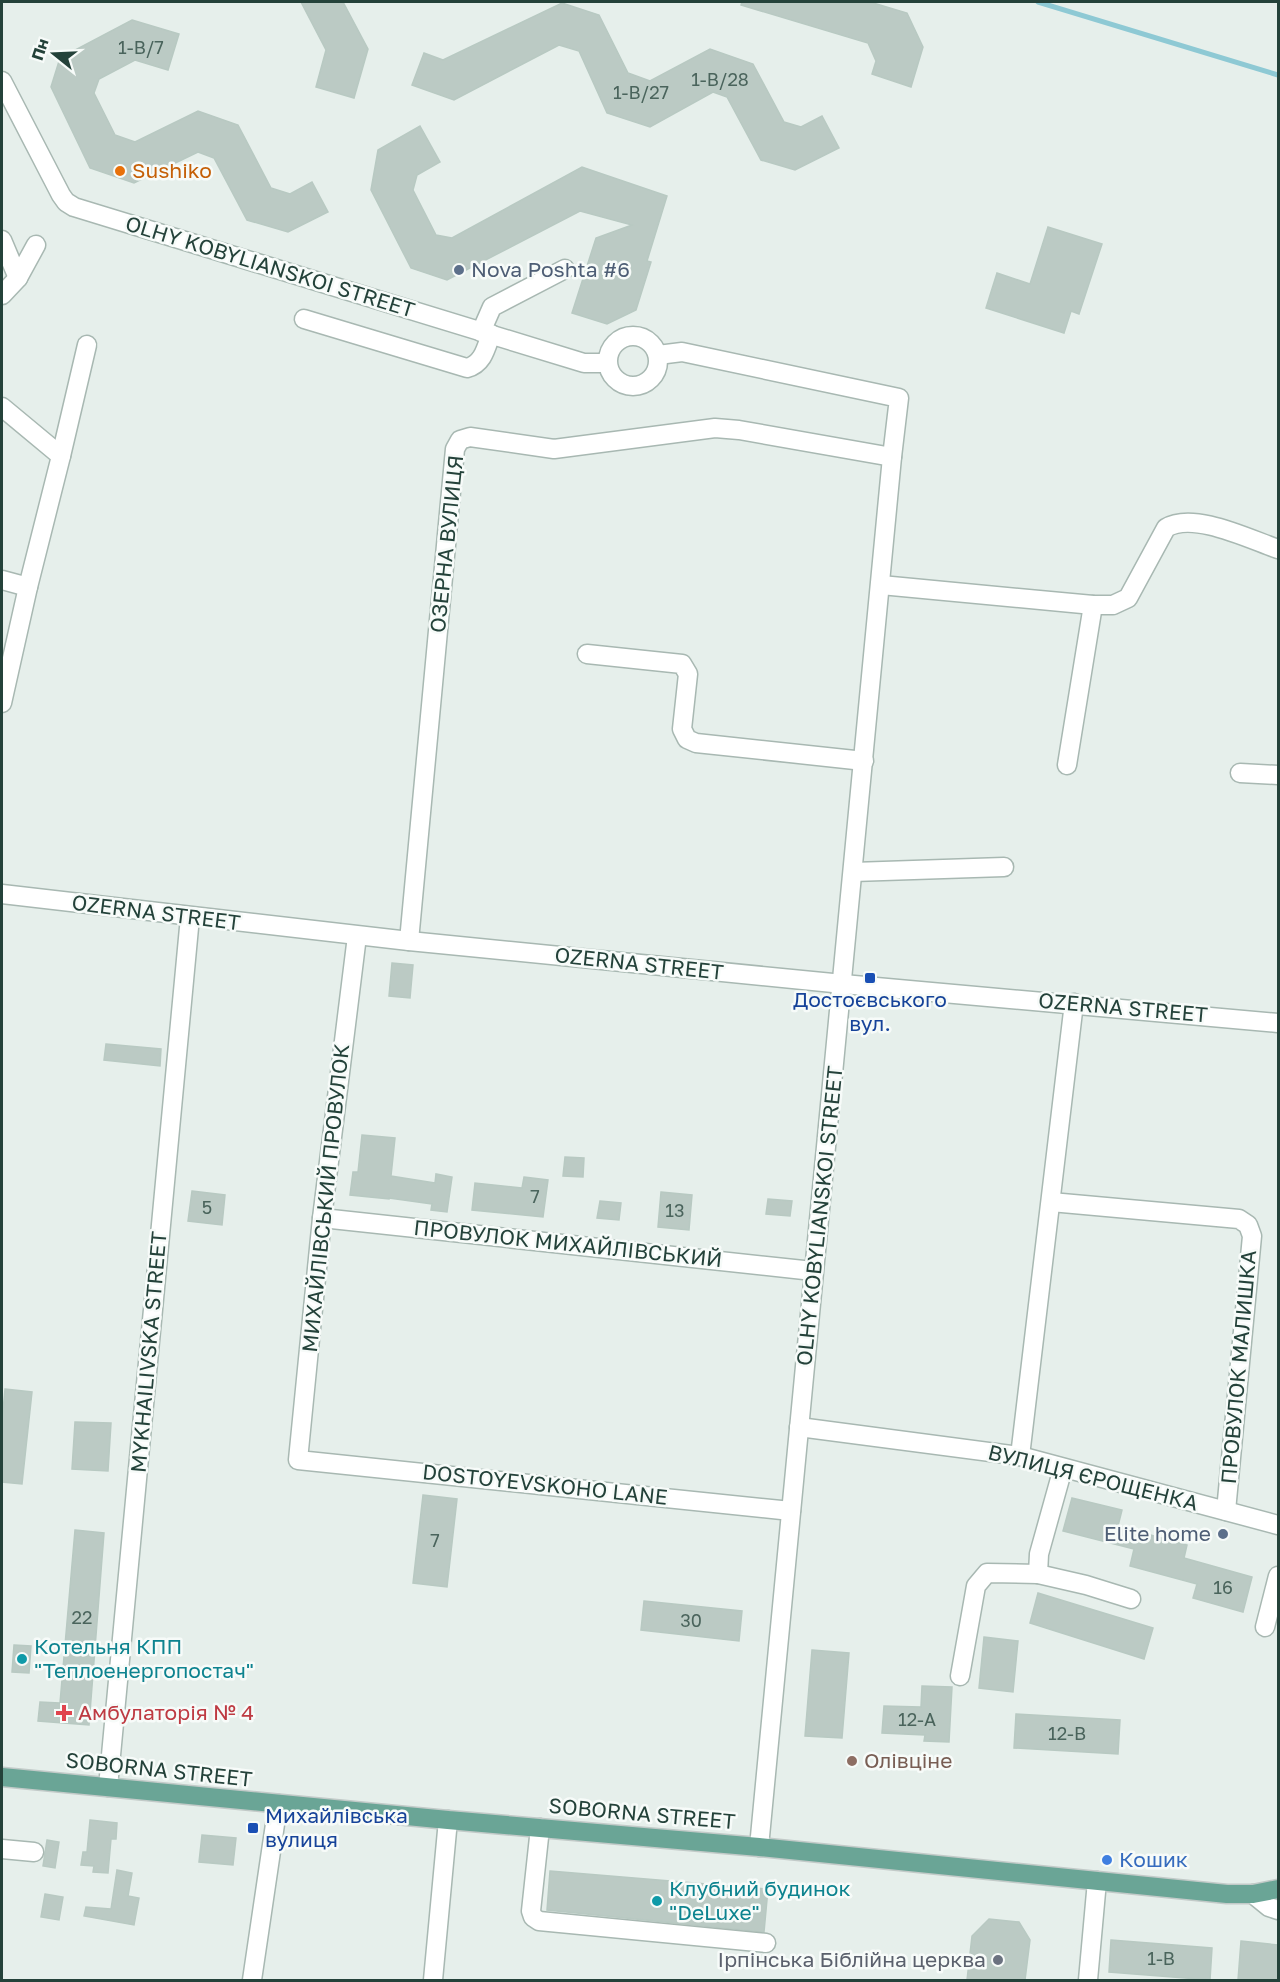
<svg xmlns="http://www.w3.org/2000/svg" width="1280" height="1982" font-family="'Golos Text',sans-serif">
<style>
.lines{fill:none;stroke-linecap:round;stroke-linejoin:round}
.stream{stroke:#8ec9d4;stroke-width:5}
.building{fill:#bbcac4;stroke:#b8c9c2;stroke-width:1.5}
.minor-casing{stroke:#a8b8b2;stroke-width:21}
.major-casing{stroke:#c2cac8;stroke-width:21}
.minor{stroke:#fff;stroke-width:18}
.major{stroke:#6aa596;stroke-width:18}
.food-dot{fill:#e8710a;stroke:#f7fbf9;stroke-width:2}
.service-dot{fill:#5c6f8a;stroke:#f7fbf9;stroke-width:2}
.transit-dot{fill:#1a4fb4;stroke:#f7fbf9;stroke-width:2}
.culture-dot{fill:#0f9aa8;stroke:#f7fbf9;stroke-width:2}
.health-dot{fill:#e0444e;stroke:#f7fbf9;stroke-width:2}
.education-dot{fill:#8d6e63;stroke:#f7fbf9;stroke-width:2}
.shop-dot{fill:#3f7fe0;stroke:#f7fbf9;stroke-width:2}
.worship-dot{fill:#6b7280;stroke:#f7fbf9;stroke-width:2}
.labels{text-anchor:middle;stroke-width:5;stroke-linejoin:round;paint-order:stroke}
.number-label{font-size:18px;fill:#4a645c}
.food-label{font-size:21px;fill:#c56008;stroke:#f7fbf9;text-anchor:start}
.street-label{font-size:21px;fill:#24423a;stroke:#f7fbf9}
.service-label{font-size:21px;fill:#4e5e75;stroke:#f7fbf9;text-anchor:start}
.transit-label{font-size:21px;fill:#164399;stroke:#f7fbf9}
.culture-label{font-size:21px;fill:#0d838f;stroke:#f7fbf9;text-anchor:start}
.health-label{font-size:21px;fill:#be3a42;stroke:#f7fbf9;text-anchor:start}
.education-label{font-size:21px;fill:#785e54;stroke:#f7fbf9;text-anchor:start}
.shop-label{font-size:21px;fill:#366cbe;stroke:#f7fbf9;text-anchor:start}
.worship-label{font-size:21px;fill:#5b616d;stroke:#f7fbf9;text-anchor:end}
</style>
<rect width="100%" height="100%" fill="#e6efeb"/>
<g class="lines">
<!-- stream -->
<polyline class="stream" points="1038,2 1278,75"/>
</g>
<!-- building -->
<g class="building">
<polygon points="301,2 343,2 368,49 354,98 316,87 326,50"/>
<polygon points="742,2 870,2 907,13 923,47 911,87 872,74 876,61 868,43 741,5"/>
<polygon points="562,3 599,15 628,73 650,81 710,49 753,64 784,122 801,127 822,116 839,148 795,170 761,160 727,97 713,92 650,127 607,113 579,51 559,45 454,100 412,85 424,53 443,60"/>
<polygon points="132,20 179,34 168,70 135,60 99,79 94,93 115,135 135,142 198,111 238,125 271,188 290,194 312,182 328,212 288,232 247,220 214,158 198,152 134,183 90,168 51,87 60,58"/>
<polygon points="420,126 440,162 417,175 413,190 436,235 452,238 582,167 667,196 647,261 651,262 636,310 607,324 572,313 596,238 632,225 580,211 447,280 411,268 371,190 378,150"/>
<polygon points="1048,227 1102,244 1079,314 1071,311 1064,333 986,308 997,273 1030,284"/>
<polygon points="392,963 413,965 410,998 389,996"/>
<polygon points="106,1044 161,1049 160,1066 104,1060"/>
<polygon points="362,1135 395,1138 391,1176 435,1183 436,1174 452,1177 447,1212 431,1210 432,1204 389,1198 389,1199 350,1195 353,1172 358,1172"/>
<polygon points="565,1157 584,1158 583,1177 563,1176"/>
<polygon points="524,1177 548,1180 543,1217 472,1210 475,1183 522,1188"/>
<polygon points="192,1191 225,1195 222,1225 188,1221"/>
<polygon points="661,1192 692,1195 689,1230 658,1227"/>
<polygon points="768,1199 792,1201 790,1216 766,1214"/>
<polygon points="600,1201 621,1203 619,1220 597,1218"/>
<polygon points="5,1389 32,1392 22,1484 2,1482 2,1421"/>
<polygon points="75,1422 111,1423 108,1471 72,1469"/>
<polygon points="423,1495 457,1499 447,1587 413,1583"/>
<polygon points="1072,1498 1122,1510 1118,1526 1187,1545 1184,1558 1252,1577 1243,1612 1193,1598 1197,1584 1130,1566 1134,1549 1063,1531"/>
<polygon points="75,1530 104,1533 89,1725 38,1721 40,1702 60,1703"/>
<polygon points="1038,1593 1153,1628 1144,1659 1030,1623"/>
<polygon points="644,1601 742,1611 739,1641 641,1630"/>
<polygon points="984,1637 1018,1641 1013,1692 979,1688"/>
<polygon points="14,1645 31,1646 29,1673 12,1672"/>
<polygon points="812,1650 849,1653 842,1738 805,1736"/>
<polygon points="922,1686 952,1687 949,1742 924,1741 925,1735 882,1733 884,1706 921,1707"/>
<polygon points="1016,1714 1120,1720 1118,1754 1014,1748"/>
<polygon points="90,1820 117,1823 116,1839 111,1839 108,1873 93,1872 94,1866 81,1865 83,1852 87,1852"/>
<polygon points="202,1835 236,1838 233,1865 199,1862"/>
<polygon points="47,1840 59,1842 55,1868 43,1866"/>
<polygon points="117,1870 132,1873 128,1896 139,1898 134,1925 84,1916 86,1907 111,1909"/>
<polygon points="550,1871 768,1889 764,1932 547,1910"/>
<polygon points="45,1894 63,1897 59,1920 41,1917"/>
<polygon points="989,1919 1019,1922 1030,1940 1025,1980 967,1980 972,1936"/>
<polygon points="1111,1940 1212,1948 1210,1980 1109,1972"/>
<polygon points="1241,1941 1278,1945 1278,1980 1238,1980"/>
</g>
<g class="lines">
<defs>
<g id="minor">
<polyline points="2,81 61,195 66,202 74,207 584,363 607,363"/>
<polyline points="2,240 18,278"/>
<polyline points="2,295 18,278 36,245"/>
<path d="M304 319 467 368C483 364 486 348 491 334"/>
<polyline points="481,332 492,307 565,269"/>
<circle cx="633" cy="361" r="25"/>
<polyline points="658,355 682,352 899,398 892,457 759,1847"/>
<polyline points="2,407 61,456 28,587 2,703"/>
<polyline points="61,456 87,345"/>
<polyline points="2,580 28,587"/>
<path d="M881 585 1093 605H1113L1128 598 1166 528C1193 511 1249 539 1278 549"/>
<polyline points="587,654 682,664 688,674 682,729 687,739 696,743 864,761"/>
<polyline points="1067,765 1093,605"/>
<polyline points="1240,773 1278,775"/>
<polyline points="853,872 1004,867"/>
<polyline points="2,894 409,941 843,984 1278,1023"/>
<polyline points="357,936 322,1218 298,1460 791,1511"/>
<polyline points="409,941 455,449 460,440 470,437 554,449 715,428 739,430 892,457"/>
<polyline points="1051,1202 1239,1219 1248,1225 1252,1236 1226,1511"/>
<polyline points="322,1218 813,1271"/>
<polyline points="799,1427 1020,1456 1278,1525"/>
<polyline points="1020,1456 1074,1003"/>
<polyline points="1063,1468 1039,1554 1038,1574 1086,1585 1131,1599"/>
<polyline points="1265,1627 1278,1576"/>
<polyline points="960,1676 976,1586 987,1573 1038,1574"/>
<polyline points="108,1787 190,917"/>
<polyline points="540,1828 531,1911 533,1917 539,1921 766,1943"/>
<polyline points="2,1849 34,1852"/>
<polyline points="1253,1894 1269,1907 1278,1910"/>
<polyline points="252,1980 278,1804"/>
<polyline points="433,1980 448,1820"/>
<polyline points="1088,1980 1097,1881"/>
</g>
<polyline id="major" points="2,1777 448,1820 759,1847 1227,1894 1253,1894 1278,1889"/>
</defs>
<!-- minor casing -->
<use href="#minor" class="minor-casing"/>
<!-- major casing -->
<use href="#major" class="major-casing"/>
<!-- minor -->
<use href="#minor" class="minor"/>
<!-- major -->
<use href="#major" class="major"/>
</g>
<!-- markers -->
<circle class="food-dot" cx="120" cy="171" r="6"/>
<g class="service-dot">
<circle cx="459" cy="270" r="6"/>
<circle cx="1223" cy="1534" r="6"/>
</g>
<g class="transit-dot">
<rect x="864" y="972" width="12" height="12" rx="3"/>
<rect x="247" y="1822" width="12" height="12" rx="3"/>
</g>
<g class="culture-dot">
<circle cx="22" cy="1659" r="6"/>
<circle cx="657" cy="1901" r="6"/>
</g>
<path class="health-dot" d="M61 1704h6v6h6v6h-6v6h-6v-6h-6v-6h6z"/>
<circle class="education-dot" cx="852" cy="1761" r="6"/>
<circle class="shop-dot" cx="1107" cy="1860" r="6"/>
<circle class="worship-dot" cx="998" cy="1960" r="6"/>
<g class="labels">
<!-- number labels -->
<g class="number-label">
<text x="141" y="54">1-В/7</text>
<text x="720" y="86">1-В/28</text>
<text x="641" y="99">1-В/27</text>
<text x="535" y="1203">7</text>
<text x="207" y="1214">5</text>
<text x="675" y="1217">13</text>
<text x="435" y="1547">7</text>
<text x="1223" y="1594">16</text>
<text x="82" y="1624">22</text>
<text x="691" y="1627">30</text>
<text x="917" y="1726">12-А</text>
<text x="1067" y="1740">12-В</text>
<text x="1161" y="1965">1-В</text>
</g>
<!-- food labels -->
<g class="food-label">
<text x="132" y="178">Sushiko</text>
</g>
<!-- street labels -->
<g class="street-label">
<text transform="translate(270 267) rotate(17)" y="7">OLHY KOBYLIANSKOI STREET</text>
<text transform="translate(447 544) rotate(-84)" y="7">ОЗЕРНА ВУЛИЦЯ</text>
<text transform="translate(156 913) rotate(7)" y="7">OZERNA STREET</text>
<text transform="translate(639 964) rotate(6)" y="7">OZERNA STREET</text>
<text transform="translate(1123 1008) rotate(5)" y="7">OZERNA STREET</text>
<text transform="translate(326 1198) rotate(-84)" y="7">МИХАЙЛІВСЬКИЙ ПРОВУЛОК</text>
<text transform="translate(820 1216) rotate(-84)" y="7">OLHY KOBYLIANSKOI STREET</text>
<text transform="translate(568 1244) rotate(6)" y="7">ПРОВУЛОК МИХАЙЛІВСЬКИЙ</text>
<text transform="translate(149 1352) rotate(-85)" y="7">MYKHAILIVSKA STREET</text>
<text transform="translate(1239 1367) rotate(-85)" y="7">ПРОВУЛОК МАЛИШКА</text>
<text transform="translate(1093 1478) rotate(14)" y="7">ВУЛИЦЯ ЄРОЩЕНКА</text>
<text transform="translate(545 1485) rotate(6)" y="7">DOSTOYEVSKOHO LANE</text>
<text transform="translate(159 1770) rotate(6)" y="7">SOBORNA STREET</text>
<text transform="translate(642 1814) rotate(5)" y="7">SOBORNA STREET</text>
</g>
<!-- service labels -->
<g class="service-label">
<text x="471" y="277">Nova Poshta #6</text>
<text x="1211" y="1541" text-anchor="end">Elite home</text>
</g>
<!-- transit labels -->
<g class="transit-label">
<text x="870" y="1007">Достоєвського<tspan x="870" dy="24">вул.</tspan></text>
<text x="265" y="1823" text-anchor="start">Михайлівська<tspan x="265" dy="24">вулиця</tspan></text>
</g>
<!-- culture labels -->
<g class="culture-label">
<text x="34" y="1654">Котельня КПП<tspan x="34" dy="24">"Теплоенергопостач"</tspan></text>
<text x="669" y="1896">Клубний будинок<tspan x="669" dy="24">"DeLuxe"</tspan></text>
</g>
<!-- health labels -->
<g class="health-label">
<text x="78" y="1720">Амбулаторія № 4</text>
</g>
<!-- education labels -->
<g class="education-label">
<text x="864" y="1768">Олівціне</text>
</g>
<!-- shop labels -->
<g class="shop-label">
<text x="1119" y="1867">Кошик</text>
</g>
<!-- worship labels -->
<g class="worship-label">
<text x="986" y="1967">Ірпінська Біблійна церква</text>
</g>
</g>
<!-- border -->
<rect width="1280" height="1982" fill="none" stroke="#24423a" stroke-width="6"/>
<!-- north arrow -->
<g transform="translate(54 54) rotate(288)" stroke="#f7fbf9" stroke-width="4.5" paint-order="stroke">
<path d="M0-4.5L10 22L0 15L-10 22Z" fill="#24423a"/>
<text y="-9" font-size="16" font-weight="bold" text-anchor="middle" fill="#24423a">Пн</text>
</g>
</svg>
